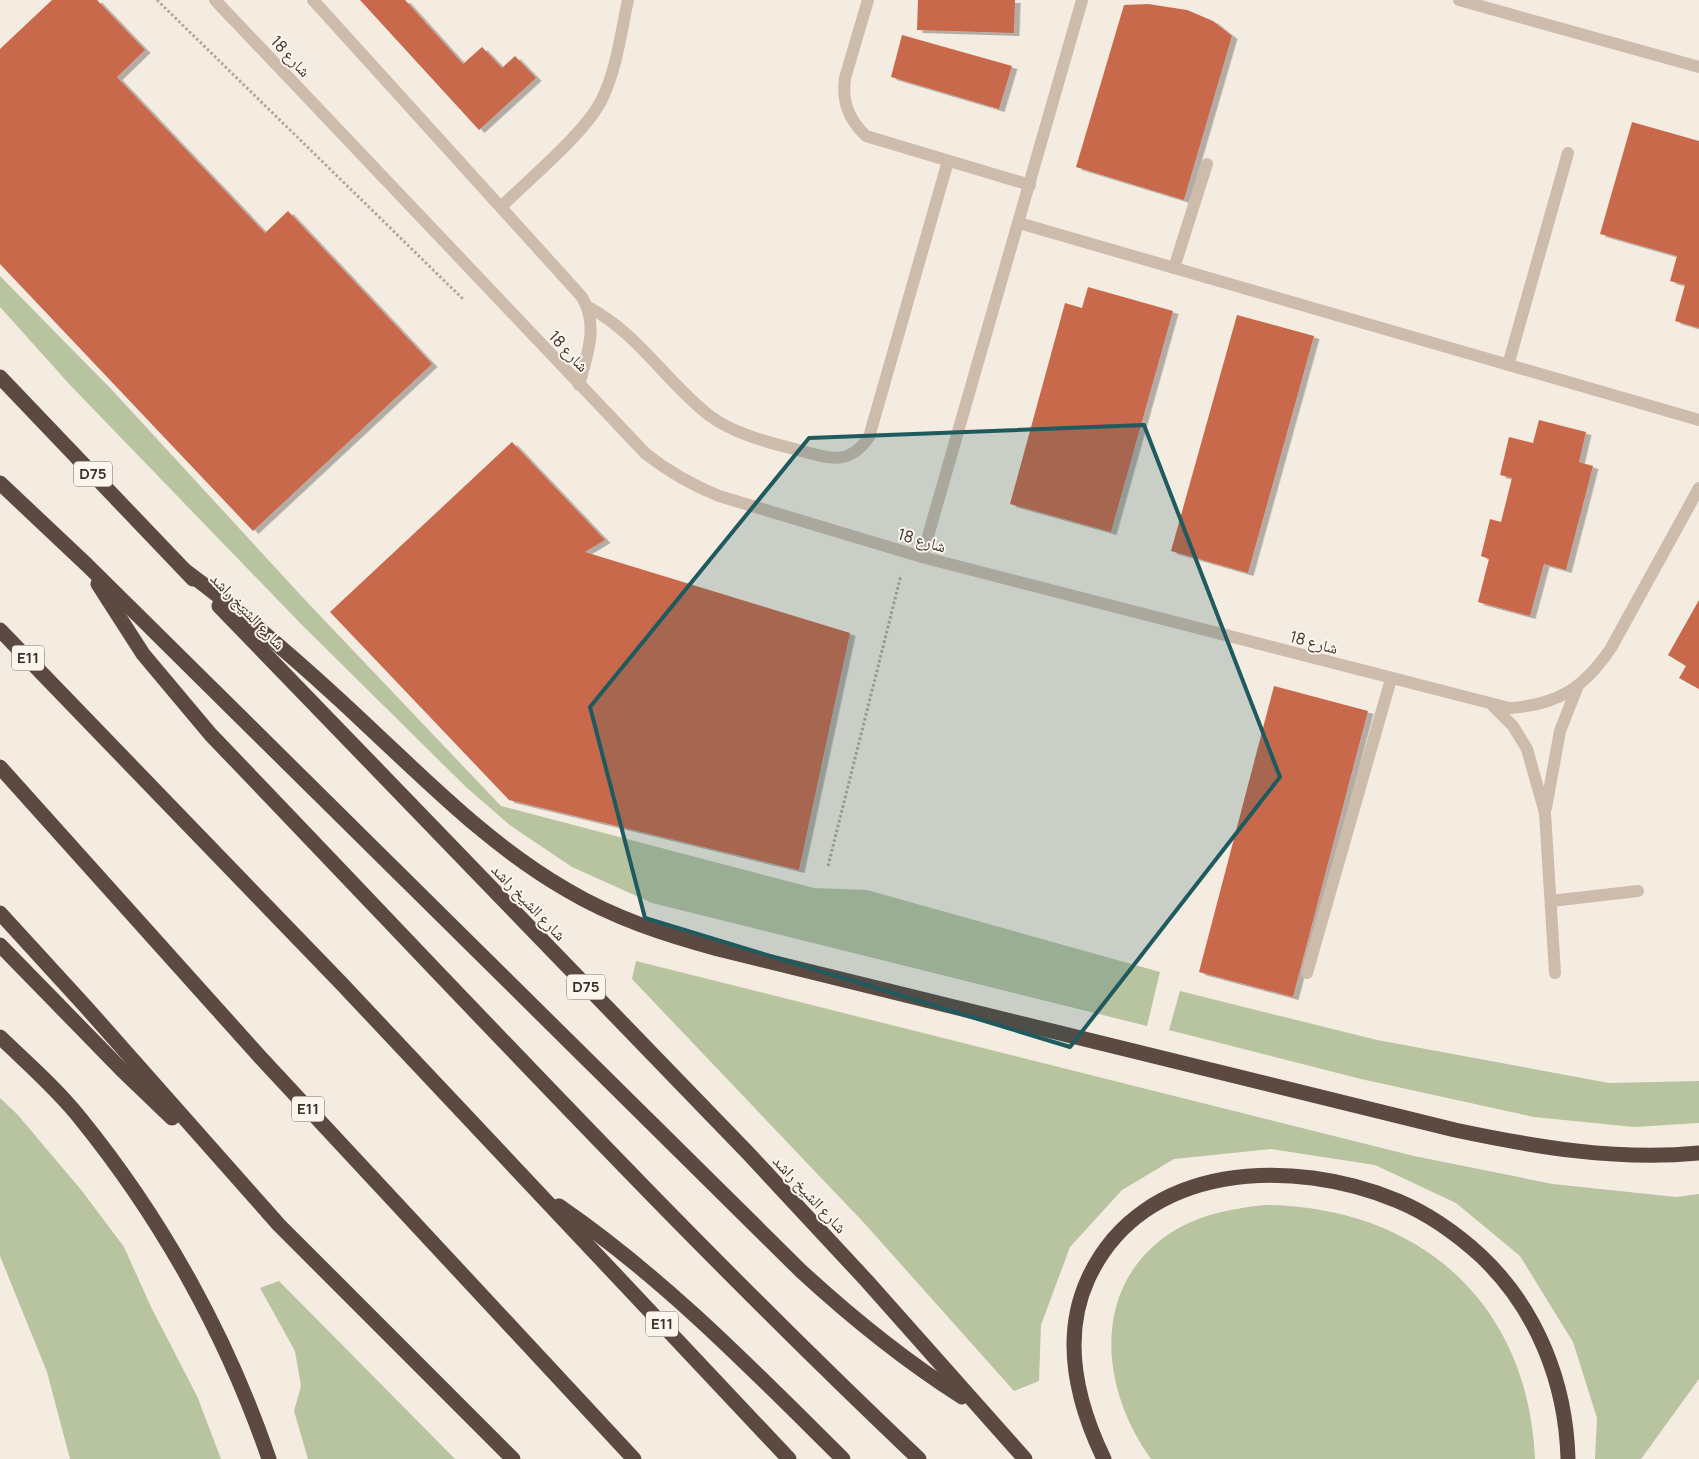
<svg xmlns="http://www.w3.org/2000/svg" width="1699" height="1459" font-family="Manrope,'Noto Naskh Arabic',sans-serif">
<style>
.green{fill:#b8c4a0}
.building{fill:#c8694b;filter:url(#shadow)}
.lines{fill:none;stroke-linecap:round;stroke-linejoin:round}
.path{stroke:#b9a596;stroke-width:3;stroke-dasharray:2.5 2.5;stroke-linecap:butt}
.minor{stroke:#cdbbac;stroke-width:12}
.highway{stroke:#5c4a42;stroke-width:15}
.marked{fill:#1f5a5e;fill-opacity:0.2;stroke:#1f5a5e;stroke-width:4;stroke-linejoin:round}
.labels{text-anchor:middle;stroke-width:4;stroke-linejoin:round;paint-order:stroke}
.shield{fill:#fbf5ee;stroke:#756b66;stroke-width:1}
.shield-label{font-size:15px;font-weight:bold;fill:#3b302b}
.street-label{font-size:16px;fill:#3b302b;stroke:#fbf5ee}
</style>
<defs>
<filter id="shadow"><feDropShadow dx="5.5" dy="3" stdDeviation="0" flood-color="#0004"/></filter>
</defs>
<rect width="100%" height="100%" fill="#f4ebe1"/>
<!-- green -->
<g class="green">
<polygon points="0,276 112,390 307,602 501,806 814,888 867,890 1160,972 1147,1026 652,903 572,867 511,826 466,787 301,624 71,386 0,307"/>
<polygon points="636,961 1414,1156 1553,1184 1676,1197 1699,1194 1699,1379 1641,1459 1595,1459 1597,1418 1573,1342 1520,1256 1456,1203 1375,1165 1271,1149 1174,1159 1122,1190 1070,1247 1041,1325 1039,1381 1014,1391 865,1224 632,979"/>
<polygon points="1180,991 1377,1040 1609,1083 1699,1081 1699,1123 1634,1127 1534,1117 1361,1079 1169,1030"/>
<polygon points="0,1098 17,1114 82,1191 124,1247 151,1307 197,1396 221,1459 70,1459 47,1372 0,1256"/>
<path d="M1265 1205C1419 1207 1528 1302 1535 1459H1151C1098 1386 1090 1280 1177 1229 1203 1214 1235 1208 1265 1205Z"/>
<polygon points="279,1281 455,1459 308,1459 294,1411 301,1386 295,1351 260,1288"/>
</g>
<!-- building -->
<g class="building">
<polygon points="52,0 97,0 145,50 117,77 265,233 288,211 432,364 253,531 0,264 0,49"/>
<polygon points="360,0 405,0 463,64 482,47 502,68 515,56 536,78 479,130"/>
<polygon points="918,0 1015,0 1014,33 917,30"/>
<polygon points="1148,4 1187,10 1213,21 1232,36 1184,200 1076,167 1124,5"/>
<polygon points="902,35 1012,66 999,109 891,77"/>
<polygon points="1632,122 1699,141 1699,328 1675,321 1685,285 1670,281 1677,256 1600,234"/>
<polygon points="1088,287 1173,311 1111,532 1010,504 1065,303 1082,308"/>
<polygon points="1237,315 1314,336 1248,573 1171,551"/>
<polygon points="1539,420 1586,432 1579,462 1593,466 1566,570 1544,564 1530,616 1478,602 1489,559 1481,556 1490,519 1501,522 1512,478 1500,475 1509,437 1533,443"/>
<polygon points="512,442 605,540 585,552 850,633 799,870 509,800 330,612"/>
<polygon points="1699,600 1699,689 1679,678 1686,666 1668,655"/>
<polygon points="1274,686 1368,711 1293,997 1199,972"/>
</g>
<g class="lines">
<!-- path -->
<g class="path">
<polyline points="157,0 464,300"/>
<polyline points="828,866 901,575"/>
</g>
<!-- minor -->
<g class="minor">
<path d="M215 0 646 454C669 472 692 485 719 496L922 557 1509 708C1558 705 1584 688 1611 648L1699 488"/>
<path d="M313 0 582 297C599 326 587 355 579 385"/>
<path d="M868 0 845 78C842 101 848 119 866 136L1030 185"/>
<polyline points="1459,0 1699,67"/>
<path d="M501 207C529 179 588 131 603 97 617 67 621 32 628 0"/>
<polyline points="1019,223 1699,420"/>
<polyline points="1174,268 1207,164"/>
<path d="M588 307C637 332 667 383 710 416 736 435 771 443 802 451 831 459 850 465 869 437L948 161"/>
<polyline points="1508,365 1568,153"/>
<polyline points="922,557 1082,0"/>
<polyline points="1493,706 1513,726 1527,749 1545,813 1555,973"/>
<polyline points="1546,808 1560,731 1577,688"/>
<polyline points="1551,901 1638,891"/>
<polyline points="1307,973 1391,679"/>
</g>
<!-- highway -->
<g class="highway">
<polyline points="0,377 193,579"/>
<path d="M0 483 87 565 801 1271C852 1318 904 1360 962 1397"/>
<path d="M187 572C253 621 314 675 374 732 435 789 494 848 567 890 614 918 666 935 718 949L1455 1130C1535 1147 1617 1161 1699 1153"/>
<path d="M98 584 143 654 211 735C445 978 674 1227 919 1459"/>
<polyline points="219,606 747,1152 866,1280 1025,1459"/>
<polyline points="0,630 341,983 789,1459"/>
<polyline points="0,767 261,1058 634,1459"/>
<polyline points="0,913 86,1007 279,1225 513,1459"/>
<polyline points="0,945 121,1069 172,1118"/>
<path d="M0 1037C27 1063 57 1089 80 1118 162 1219 227 1336 269 1459"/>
<path d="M559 1206C665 1279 752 1369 843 1459"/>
<path d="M1104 1459C1077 1403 1061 1338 1088 1279 1142 1161 1293 1157 1398 1201 1429 1214 1457 1234 1481 1256 1537 1309 1566 1383 1568 1459"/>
</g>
</g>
<!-- marked area -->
<path class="marked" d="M1144 425 1280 777 1070 1047 645 918 590 707 809 438Z"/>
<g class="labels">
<!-- shield labels -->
<g class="shield">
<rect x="74" y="461.5" width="38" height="25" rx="4"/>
<rect x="12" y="645.5" width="32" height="25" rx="4"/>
<rect x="567" y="974.5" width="38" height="25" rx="4"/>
<rect x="292" y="1096.5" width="32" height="25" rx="4"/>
<rect x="646" y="1311.5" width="32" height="25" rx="4"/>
</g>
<g class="shield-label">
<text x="93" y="479">D75</text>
<text x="28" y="663">E11</text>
<text x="586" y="992">D75</text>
<text x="308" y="1114">E11</text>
<text x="662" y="1329">E11</text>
</g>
<!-- street labels -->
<g class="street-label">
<text transform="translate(291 56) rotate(47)" y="6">شارع 18</text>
<text transform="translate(569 351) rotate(47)" y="6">شارع 18</text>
<text transform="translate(922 540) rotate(16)" y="6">شارع 18</text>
<text transform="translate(248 611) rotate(46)" y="6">شارع الشيخ راشد</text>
<text transform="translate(1314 642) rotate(15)" y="6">شارع 18</text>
<text transform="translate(529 902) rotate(46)" y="6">شارع الشيخ راشد</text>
<text transform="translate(810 1194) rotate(47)" y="6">شارع الشيخ راشد</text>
</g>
</g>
</svg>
